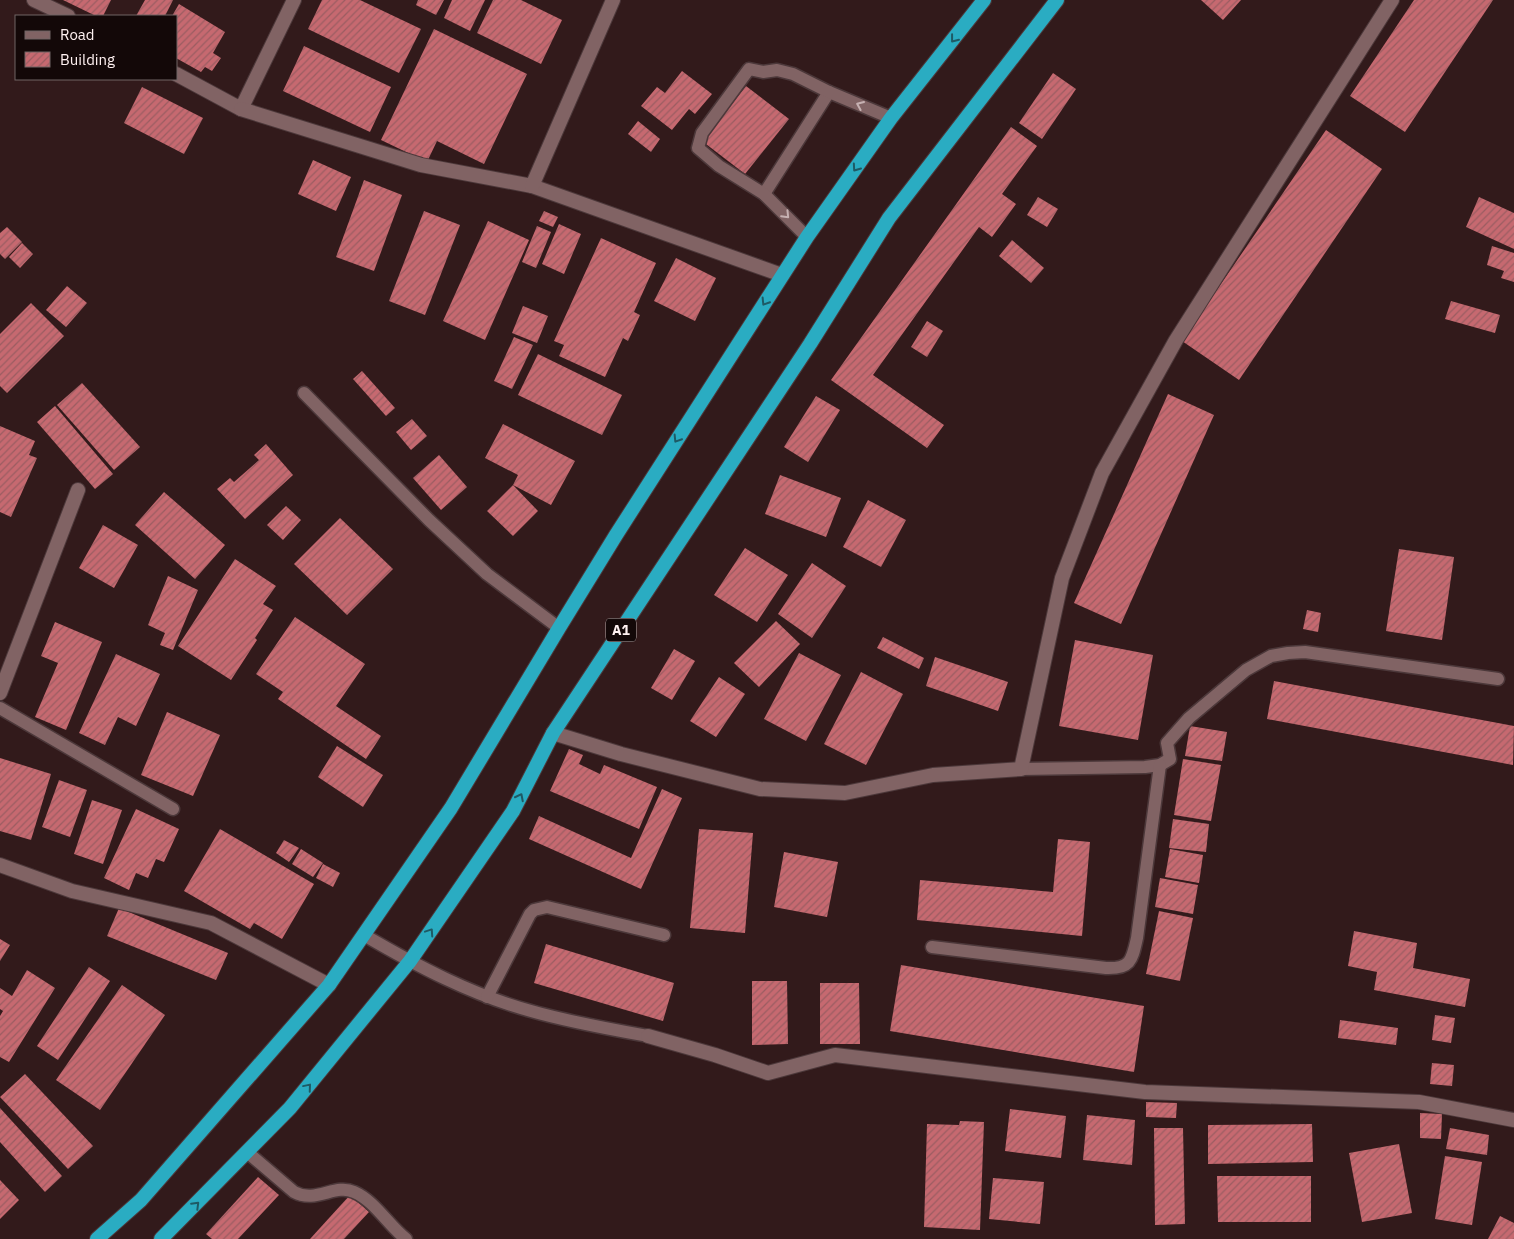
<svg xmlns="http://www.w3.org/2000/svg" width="1514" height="1239" font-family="'IBM Plex Sans',sans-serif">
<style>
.building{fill:url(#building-hatch)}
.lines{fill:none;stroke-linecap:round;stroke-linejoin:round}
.service-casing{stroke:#4c383a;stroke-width:15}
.minor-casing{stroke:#4c383a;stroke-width:16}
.trunk-casing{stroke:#4c383a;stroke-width:16}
.service{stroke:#816364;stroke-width:12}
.minor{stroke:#816364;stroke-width:14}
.trunk{stroke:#2aacc2;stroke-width:14}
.oneway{stroke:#1e5a65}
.oneway2{stroke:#c6b1b2}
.labels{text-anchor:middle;stroke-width:5;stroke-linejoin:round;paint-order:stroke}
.shield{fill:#130808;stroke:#b8abab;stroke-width:1}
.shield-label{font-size:14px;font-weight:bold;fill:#fff1f1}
</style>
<defs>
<pattern id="building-hatch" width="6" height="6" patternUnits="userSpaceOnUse" patternTransform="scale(1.25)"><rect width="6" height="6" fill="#c66970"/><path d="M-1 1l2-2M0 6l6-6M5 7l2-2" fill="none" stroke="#9b5d62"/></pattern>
</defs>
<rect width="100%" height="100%" fill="#321a1b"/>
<!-- building -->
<g class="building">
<polygon points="63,0 111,0 103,16 96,16"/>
<polygon points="145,0 173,0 165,16 136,16"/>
<polygon points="322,0 360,0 421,29 399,73 308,29"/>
<polygon points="418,0 444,0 436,15 416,5"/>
<polygon points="452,0 485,0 470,31 444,18"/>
<polygon points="493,0 521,0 562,20 541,64 477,33"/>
<polygon points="1201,0 1241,0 1223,20"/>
<polygon points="1414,0 1493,0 1405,132 1350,96"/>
<polygon points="179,4 225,32 213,53 221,58 212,71 205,67 201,72 176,58 176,16 172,16"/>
<polygon points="434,29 527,74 484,164 437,141 427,162 381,140"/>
<polygon points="304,46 391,87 370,132 283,91"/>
<polygon points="682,71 712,94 695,114 689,109 672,130 641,106 657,87 665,93"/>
<polygon points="1053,73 1076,89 1042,139 1019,123"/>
<polygon points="746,86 789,119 745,174 702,141"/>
<polygon points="142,87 203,118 184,154 124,123"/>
<polygon points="638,121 660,139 651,152 628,134"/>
<polygon points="1011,127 1037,146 1002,194 1016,204 992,237 979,227 873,375 944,425 927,448 831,380"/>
<polygon points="1326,130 1382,169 1239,380 1182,341"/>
<polygon points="313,160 351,177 336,211 298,194"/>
<polygon points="364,180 402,195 374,271 336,257"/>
<polygon points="1038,197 1058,209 1047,227 1027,215"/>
<polygon points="1479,197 1514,213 1514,249 1466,227"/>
<polygon points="424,211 460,225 425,315 389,301"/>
<polygon points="544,211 558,217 553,227 539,221"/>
<polygon points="488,221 529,240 485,340 443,321"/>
<polygon points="559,224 581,234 564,274 542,264"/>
<polygon points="537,226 551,232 536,268 522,262"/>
<polygon points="7,227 22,242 5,259 0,254 0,233"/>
<polygon points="601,238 656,263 634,312 640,315 628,341 623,338 605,377 559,356 564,345 554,341"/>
<polygon points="1012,240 1044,268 1031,283 999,256"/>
<polygon points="22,243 33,254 20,268 9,257"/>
<polygon points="1492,246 1514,253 1514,282 1501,278 1504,271 1487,265"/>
<polygon points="676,258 716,278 695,321 654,301"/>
<polygon points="67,286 87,303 66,327 46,310"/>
<polygon points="1451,301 1500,315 1495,333 1445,319"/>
<polygon points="31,303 64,336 7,393 0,386 0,334"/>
<polygon points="523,306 548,316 537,343 512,333"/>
<polygon points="927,321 943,331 927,357 911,347"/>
<polygon points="514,337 533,345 512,389 494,381"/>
<polygon points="538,354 622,395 602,435 518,395"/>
<polygon points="362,371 395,408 386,416 353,379"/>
<polygon points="82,383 140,447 114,470 57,405"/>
<polygon points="1168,394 1214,415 1121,624 1074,603"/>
<polygon points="816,396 840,410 808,462 784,447"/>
<polygon points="55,406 113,474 95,489 37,422"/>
<polygon points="412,419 427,436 411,450 396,432"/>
<polygon points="503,424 575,461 551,505 513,485 518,475 485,458"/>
<polygon points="0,426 35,441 29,455 37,458 11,517 0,512"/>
<polygon points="266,444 293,475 245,519 217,489 230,478 234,482 259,460 254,455"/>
<polygon points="439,455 467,487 441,510 413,478"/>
<polygon points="780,475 841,498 826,537 765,514"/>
<polygon points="513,485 538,511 513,536 487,511"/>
<polygon points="164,492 225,545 195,579 135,525"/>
<polygon points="868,500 906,520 881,567 843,547"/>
<polygon points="286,506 301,520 283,540 267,525"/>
<polygon points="340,518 393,569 347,615 294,564"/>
<polygon points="103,525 138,545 114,588 79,568"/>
<polygon points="745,548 788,575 757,622 714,595"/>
<polygon points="1399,549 1454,557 1442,640 1386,631"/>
<polygon points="235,559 276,586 263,604 273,610 255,638 257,640 231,680 178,646"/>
<polygon points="812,563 846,586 812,638 778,614"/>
<polygon points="168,576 198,590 173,650 160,645 165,633 148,625"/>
<polygon points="1307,610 1321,613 1318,632 1303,629"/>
<polygon points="295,617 365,664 336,706 381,736 366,759 278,699 283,692 256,674"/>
<polygon points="776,621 800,644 759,687 734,663"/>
<polygon points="55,622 102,642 66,730 35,717 58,663 41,656"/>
<polygon points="883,637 924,658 919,669 877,648"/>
<polygon points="1075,640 1153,655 1138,740 1059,726"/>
<polygon points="674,649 695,661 672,700 651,688"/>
<polygon points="799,653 841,675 806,741 764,719"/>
<polygon points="116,654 160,674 136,726 118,717 105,745 79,733"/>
<polygon points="935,657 1008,682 998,711 926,686"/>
<polygon points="861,672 903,694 866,765 824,744"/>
<polygon points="719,677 745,694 716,737 690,721"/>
<polygon points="1274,681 1514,726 1513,765 1267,719"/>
<polygon points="167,712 220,735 193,796 141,775"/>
<polygon points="1190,726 1227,732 1222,761 1185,756"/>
<polygon points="337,746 383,775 363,807 318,777"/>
<polygon points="569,749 583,755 579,764 600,774 604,765 657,787 639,829 550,791"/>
<polygon points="0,758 51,774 31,840 0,831"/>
<polygon points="1183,759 1221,765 1211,821 1174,815"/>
<polygon points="59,780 87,790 70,837 42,827"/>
<polygon points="662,789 682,798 641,889 529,839 539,816 631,858"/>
<polygon points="92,800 122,810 103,864 74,854"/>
<polygon points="136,809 179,829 164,862 156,859 148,878 136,873 129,890 104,878"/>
<polygon points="1173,819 1209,824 1206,852 1169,848"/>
<polygon points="220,829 314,884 282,939 254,923 250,929 184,891"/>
<polygon points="699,829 753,833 745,933 690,928"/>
<polygon points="1058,839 1090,842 1082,936 917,920 920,880 1053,892"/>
<polygon points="284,840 299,848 289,862 276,853"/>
<polygon points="301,849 323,863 313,877 292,864"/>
<polygon points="1170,849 1203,855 1199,883 1165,877"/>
<polygon points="784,852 838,862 827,917 774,907"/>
<polygon points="323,864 340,873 333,887 316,878"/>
<polygon points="1160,878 1198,885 1193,914 1155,907"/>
<polygon points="119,908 228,953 216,980 107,936"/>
<polygon points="1159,911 1193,918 1180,981 1146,974"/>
<polygon points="1354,931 1417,943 1413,968 1470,979 1465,1007 1374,990 1377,972 1348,966"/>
<polygon points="0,939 10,945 0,961"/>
<polygon points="546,944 674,983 663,1021 534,983"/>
<polygon points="901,965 1144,1006 1134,1072 890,1031"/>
<polygon points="89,967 110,981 58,1060 37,1046"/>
<polygon points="27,970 55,988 9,1062 0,1057 0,1016 3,1011 0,1009 0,988 12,996"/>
<polygon points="752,981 787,981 788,1044 752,1045"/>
<polygon points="820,983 859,983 860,1044 820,1044"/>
<polygon points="122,985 165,1015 100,1110 56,1080"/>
<polygon points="1435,1015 1455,1018 1451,1043 1432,1040"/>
<polygon points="1340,1020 1398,1028 1396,1045 1338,1038"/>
<polygon points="1432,1063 1454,1065 1452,1086 1430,1084"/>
<polygon points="25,1074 93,1146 68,1169 0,1097"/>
<polygon points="1146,1102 1177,1103 1176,1118 1146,1117"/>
<polygon points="0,1108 62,1176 45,1192 0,1142"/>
<polygon points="1010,1109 1066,1116 1061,1158 1005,1151"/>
<polygon points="1420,1113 1442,1114 1441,1139 1420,1138"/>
<polygon points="1087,1115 1135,1120 1132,1165 1083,1160"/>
<polygon points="960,1121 984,1122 980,1230 924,1227 927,1124 959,1125"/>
<polygon points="1312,1124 1313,1162 1208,1164 1208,1125"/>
<polygon points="1154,1128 1183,1128 1185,1224 1155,1225"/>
<polygon points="1450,1128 1489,1135 1487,1155 1446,1149"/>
<polygon points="1399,1144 1412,1213 1362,1222 1349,1153"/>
<polygon points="1445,1156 1482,1162 1472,1225 1435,1219"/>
<polygon points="1217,1176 1311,1176 1311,1222 1218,1222"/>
<polygon points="258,1177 279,1195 238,1239 212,1239 206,1234"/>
<polygon points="993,1178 1044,1182 1040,1224 989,1219"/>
<polygon points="0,1180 19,1200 0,1219"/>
<polygon points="350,1195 369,1212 344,1239 310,1239"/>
<polygon points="1500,1216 1514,1223 1514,1239 1488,1239"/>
</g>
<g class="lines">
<defs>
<g id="service">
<polyline points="764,194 829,92"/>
<polyline points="807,237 764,194 719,166 698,148 702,133 749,69 763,72 777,70 793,74 829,92 891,118"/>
<polyline points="304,393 429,520 487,574 559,628"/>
<polyline points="0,708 173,809"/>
<polyline points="1021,769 1145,767 1160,765 1170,759 1167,743 1189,718 1246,670 1271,656 1288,653 1305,652 1498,679"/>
<path d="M364 935C417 966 472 995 531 1011 569 1022 609 1029 648 1036"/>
<path d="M932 947 1106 968C1131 969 1132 960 1137 938L1160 765"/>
<polyline points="487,997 530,914 534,910 547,907 664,935"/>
<path d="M247 1152 294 1192C316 1204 335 1183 354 1192 375 1201 388 1225 406 1239"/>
</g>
<g id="minor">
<polyline points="34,0 68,16"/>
<polyline points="176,74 241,109 294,0"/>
<polyline points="241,109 421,165 532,186 782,275"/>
<polyline points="532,186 613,0"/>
<polyline points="0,693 78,490"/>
<polyline points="553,733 621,754 760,789 845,793 933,775 1021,769 1062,578 1102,473 1176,340 1392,0"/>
<polyline points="0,865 72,891 211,923 329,985"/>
<polyline points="648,1036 715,1055 768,1073 835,1055 1145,1092 1419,1102 1514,1120"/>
</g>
<g id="trunk">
<polyline points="97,1239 141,1200 329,985 451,808 559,628 616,535 807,237 891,118 984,0"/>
<polyline points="161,1239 290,1108 410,961 513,811 553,733 810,344 889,218 1057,0"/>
</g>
</defs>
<!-- service casing -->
<use href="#service" class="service-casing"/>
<!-- minor casing -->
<use href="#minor" class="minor-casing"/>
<!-- trunk casing -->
<use href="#trunk" class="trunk-casing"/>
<!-- service -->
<use href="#service" class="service"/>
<!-- minor -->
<use href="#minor" class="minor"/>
<!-- trunk -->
<use href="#trunk" class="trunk"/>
</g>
<!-- one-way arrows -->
<defs><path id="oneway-chevron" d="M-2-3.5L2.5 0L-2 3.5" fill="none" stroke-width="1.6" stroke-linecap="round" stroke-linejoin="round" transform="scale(1.25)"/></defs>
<g class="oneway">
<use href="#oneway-chevron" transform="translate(954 39) rotate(128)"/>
<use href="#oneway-chevron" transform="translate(856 168) rotate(125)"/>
<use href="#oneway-chevron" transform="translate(765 302) rotate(122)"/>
<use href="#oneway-chevron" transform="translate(677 439) rotate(122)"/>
<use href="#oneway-chevron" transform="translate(520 797) rotate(-63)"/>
<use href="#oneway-chevron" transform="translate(430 932) rotate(-56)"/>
<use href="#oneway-chevron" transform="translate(308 1087) rotate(-50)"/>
<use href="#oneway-chevron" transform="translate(196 1205) rotate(-45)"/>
</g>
<g class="oneway2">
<use href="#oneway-chevron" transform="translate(860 105) rotate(-157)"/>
<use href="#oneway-chevron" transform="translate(786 215) rotate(46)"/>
</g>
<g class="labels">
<!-- shield labels -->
<rect class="shield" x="606" y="618.5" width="30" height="23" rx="4"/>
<g class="shield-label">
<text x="621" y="635">A1</text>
</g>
</g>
<!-- legend -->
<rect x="15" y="15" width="162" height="65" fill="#130808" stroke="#716565"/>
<rect x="25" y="31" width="25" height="8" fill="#816364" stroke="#716565"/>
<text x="60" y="40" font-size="15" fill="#fff1f1">Road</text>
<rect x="25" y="52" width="25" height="15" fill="url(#building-hatch)" stroke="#716565"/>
<text x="60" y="65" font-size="15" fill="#fff1f1">Building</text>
</svg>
